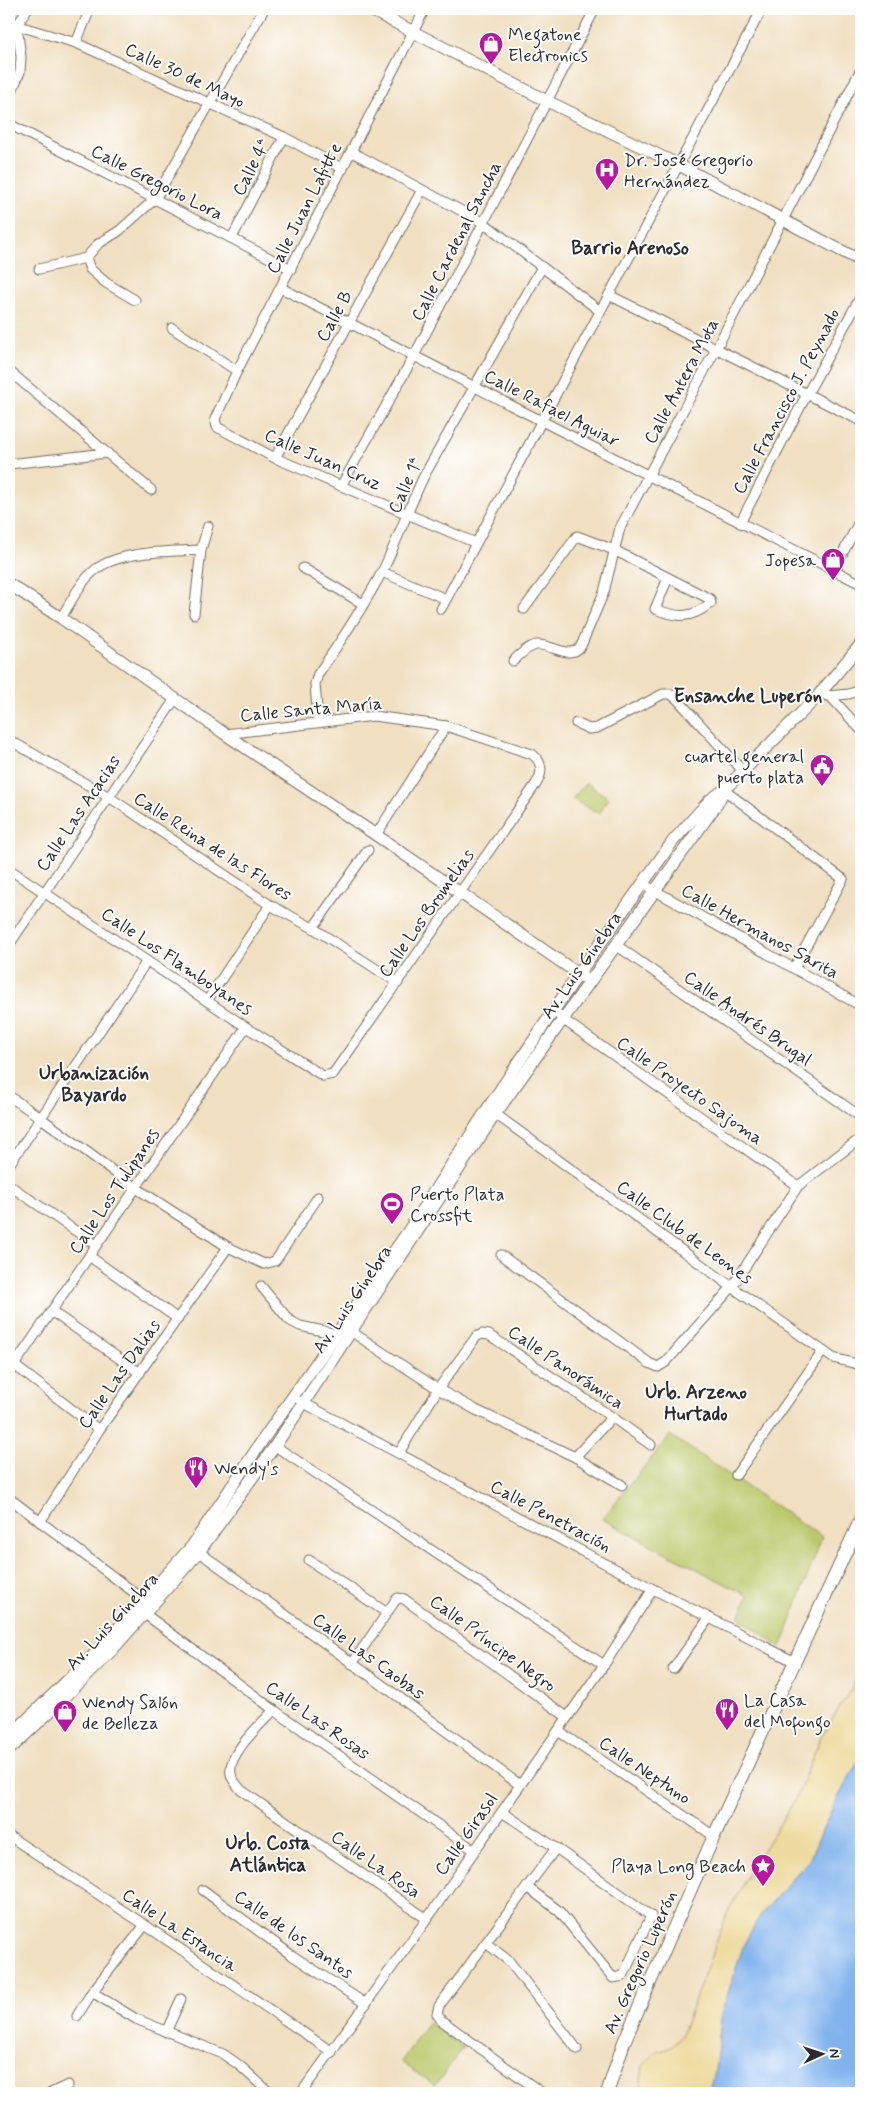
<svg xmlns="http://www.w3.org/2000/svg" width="870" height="2102" font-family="Mynerve,sans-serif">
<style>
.green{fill:#bbc86a;stroke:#737a4a}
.sand{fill:#eeda9e;stroke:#8c8264}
.water{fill:#80b2ed;stroke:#566e8c}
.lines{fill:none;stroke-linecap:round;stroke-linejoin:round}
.minor-casing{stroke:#706a5f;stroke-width:11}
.tertiary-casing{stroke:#706a5f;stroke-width:13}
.secondary-casing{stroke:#706a5f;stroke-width:14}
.minor{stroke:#fff;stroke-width:9}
.tertiary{stroke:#fff;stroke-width:11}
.secondary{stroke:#fff;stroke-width:12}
.labels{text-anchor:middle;stroke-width:4;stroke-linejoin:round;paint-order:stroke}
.poi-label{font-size:18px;fill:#2b2b2b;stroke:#fff;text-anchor:start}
.street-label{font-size:18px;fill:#2b2b2b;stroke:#fff}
.neighbourhood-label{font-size:19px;font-weight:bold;fill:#2b2b2b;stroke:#fff}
</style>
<rect width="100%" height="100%" fill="#fff"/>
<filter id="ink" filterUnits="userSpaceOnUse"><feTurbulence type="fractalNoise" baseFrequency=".02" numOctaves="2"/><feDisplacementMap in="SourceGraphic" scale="10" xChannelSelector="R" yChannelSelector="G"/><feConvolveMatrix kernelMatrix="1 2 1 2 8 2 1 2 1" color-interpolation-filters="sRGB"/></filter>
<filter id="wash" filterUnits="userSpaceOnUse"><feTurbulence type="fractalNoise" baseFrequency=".0096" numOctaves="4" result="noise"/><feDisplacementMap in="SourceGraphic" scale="20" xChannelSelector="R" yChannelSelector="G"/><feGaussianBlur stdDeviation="1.12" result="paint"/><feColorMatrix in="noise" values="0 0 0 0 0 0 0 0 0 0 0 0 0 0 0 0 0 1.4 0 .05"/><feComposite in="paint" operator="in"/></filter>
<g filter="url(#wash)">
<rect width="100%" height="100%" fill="#f0dfc0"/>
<!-- green -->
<g class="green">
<polygon points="586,783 609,798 599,814 572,799"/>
<polygon points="670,1435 822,1537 781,1648 739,1617 748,1596 602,1519"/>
<polygon points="428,2022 463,2047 435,2086 401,2062"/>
</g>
<!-- sand -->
<polygon class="sand" points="861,1663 861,1755 832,1809 809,1860 760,1916 744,1944 722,2012 715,2071 710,2093 639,2093 643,2066 655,2052 672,2046 681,2036 727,1914 751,1869 796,1798 821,1737 853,1686"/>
<!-- water -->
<polygon class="water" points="861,1755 861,2093 710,2093 715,2071 722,2012 744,1944 760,1916 809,1860 832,1809"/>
</g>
<g filter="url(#ink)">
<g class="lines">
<defs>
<g id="minor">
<polyline points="425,9 237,371 215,419 217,427 275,458 476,543"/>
<polyline points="9,23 76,43 284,137 343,169"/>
<polyline points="76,43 90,9"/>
<polyline points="9,98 20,72 21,57 17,26 27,9"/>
<polyline points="9,124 291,269"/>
<polyline points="352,152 484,223 600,311"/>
<polyline points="232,238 284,137"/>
<polyline points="39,269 86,258"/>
<polyline points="281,288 861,584"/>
<polyline points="609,295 861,421"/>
<polyline points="135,300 106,283 90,269 86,258 98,244 119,231 155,199 264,9"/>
<polyline points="172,328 237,371"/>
<polyline points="9,371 151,490"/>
<polyline points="275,458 422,190"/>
<polyline points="9,464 107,453"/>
<polyline points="341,486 414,356 595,9"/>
<polyline points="740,523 807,394 861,296"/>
<polyline points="303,568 363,604"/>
<polyline points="834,570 861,518"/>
<polyline points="382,572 446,599"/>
<polyline points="441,609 762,9"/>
<path d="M524 609 577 536 614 550 710 599 711 603C691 619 678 618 655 609L668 578"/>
<polyline points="194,614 201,550 208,526"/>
<path d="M61 618C71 602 80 582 95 570 120 550 170 552 201 550"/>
<path d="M513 661C520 655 527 647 536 645 551 643 569 661 581 646L604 592 620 528 716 349 861 69"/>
<polyline points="827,696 849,694 861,690"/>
<polyline points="830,696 861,730"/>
<path d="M318 721 315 684 318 674C341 641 364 606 383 570 398 539 409 507 424 476L542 267"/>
<polyline points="576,723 589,729 597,728 663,694 671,694 677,699 743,771"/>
<polyline points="9,740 109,797 270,905 313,928 398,983"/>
<polyline points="724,790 843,879 794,968"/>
<polyline points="376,835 446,726"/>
<path d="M9 869 246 1027 323 1076 333 1074 536 784C543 773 543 762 532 754L446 726 374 716 225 734"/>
<polyline points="643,884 861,1006"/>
<polyline points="313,928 368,850"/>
<polyline points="9,945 175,699"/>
<polyline points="616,945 861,1117"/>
<polyline points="207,1001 270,905"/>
<polyline points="554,1011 564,1020 798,1186"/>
<polyline points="9,1096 41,1118 136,1188 228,1247 264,1264 275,1261 278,1257 318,1197"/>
<polyline points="490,1110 732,1287 833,1358 861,1365"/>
<polyline points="9,1165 147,961"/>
<polyline points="9,1185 96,1245"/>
<polyline points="501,1255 649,1363 658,1367 666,1362 732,1287 798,1186 861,1138"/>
<polyline points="89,1256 178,1319"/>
<polyline points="261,1286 289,1320 300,1326 337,1334"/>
<polyline points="51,1311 140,1373"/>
<polyline points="352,1332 438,1389 476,1410 575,1457 622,1485"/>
<polyline points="14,1365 99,1430"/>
<polyline points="9,1373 246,1027"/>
<polyline points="300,1401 653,1589 795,1662"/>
<polyline points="275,1446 604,1665"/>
<polyline points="399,1453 438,1389 476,1337 482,1334 489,1335 612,1417 651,1445"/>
<polyline points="575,1457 612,1417"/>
<polyline points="736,1475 823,1351"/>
<polyline points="9,1498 148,1603"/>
<polyline points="40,1522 99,1430 228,1247"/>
<polyline points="195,1549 520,1785"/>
<polyline points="309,1560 387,1613"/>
<polyline points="145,1614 274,1710 474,1850"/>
<polyline points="352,1664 395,1601 398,1598 404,1599 567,1717"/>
<polyline points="673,1669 709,1618"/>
<path d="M274 1710C261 1724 227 1754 231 1774 232 1780 237 1785 241 1790L427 1919"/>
<polyline points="558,1731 714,1836"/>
<polyline points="502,1812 556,1848 651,1916 623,1976 613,1978 559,1911 527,1887"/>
<polyline points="9,1836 145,1925 332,2052"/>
<polyline points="203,1890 290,1954 366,2004"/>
<polyline points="486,1943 509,1961 577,2049"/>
<polyline points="92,1992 136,2019 223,2054 239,2065 270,2093"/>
<polyline points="77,2016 92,1992 145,1925"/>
<polyline points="166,2032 181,1999"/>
<polyline points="51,2093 68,2085"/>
<polyline points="301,2093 427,1919 604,1665 653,1589"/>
<polyline points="542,2093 441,2020 437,2014 439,2006 556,1848"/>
</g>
<g id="tertiary">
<polyline points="369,9 547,101 679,165 861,261"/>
<polyline points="9,584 61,618 225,734 376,835 583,977"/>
<polyline points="9,1737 96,1653 192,1546 264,1438 407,1233 488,1108 579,973 673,841 710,800 724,790 817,697 861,644"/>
<polyline points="9,1750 59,1703 113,1649 199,1552 275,1446 496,1113 717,804 723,792"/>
</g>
<polyline id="secondary" points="607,2093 624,2042 714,1836 861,1519"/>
</defs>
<!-- minor casing -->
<use href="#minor" class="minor-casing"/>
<!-- tertiary casing -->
<use href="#tertiary" class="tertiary-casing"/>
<!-- secondary casing -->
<use href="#secondary" class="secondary-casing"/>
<!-- minor -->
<use href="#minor" class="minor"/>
<!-- tertiary -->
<use href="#tertiary" class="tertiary"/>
<!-- secondary -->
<use href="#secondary" class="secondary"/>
</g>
</g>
<!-- icons -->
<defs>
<symbol id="shop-pin" viewBox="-11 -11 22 30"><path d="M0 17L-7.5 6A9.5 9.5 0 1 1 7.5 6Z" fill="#b5179e" stroke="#fff"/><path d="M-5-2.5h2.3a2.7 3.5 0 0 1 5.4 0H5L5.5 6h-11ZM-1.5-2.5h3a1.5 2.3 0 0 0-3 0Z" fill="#fff"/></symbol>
<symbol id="hospital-pin" viewBox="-11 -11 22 30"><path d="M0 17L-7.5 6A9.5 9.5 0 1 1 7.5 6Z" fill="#b5179e" stroke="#fff"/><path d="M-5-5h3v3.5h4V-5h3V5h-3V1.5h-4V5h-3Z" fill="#fff"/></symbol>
<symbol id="civic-pin" viewBox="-11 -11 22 30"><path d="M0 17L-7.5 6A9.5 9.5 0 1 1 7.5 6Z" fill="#b5179e" stroke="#fff"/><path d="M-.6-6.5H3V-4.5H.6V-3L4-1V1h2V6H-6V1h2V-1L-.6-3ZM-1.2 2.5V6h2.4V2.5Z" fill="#fff"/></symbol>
<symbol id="stadium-pin" viewBox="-11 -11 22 30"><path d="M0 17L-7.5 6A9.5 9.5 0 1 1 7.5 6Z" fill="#b5179e" stroke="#fff"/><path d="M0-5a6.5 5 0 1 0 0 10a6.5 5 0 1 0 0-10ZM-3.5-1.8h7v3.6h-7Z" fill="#fff"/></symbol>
<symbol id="restaurant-pin" viewBox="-11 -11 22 30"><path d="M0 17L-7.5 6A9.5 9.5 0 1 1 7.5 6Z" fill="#b5179e" stroke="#fff"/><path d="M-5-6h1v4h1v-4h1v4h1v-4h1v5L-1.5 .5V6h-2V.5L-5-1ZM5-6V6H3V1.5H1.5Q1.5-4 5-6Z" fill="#fff"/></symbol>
<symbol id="sight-pin" viewBox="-11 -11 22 30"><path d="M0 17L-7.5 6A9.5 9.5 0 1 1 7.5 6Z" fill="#b5179e" stroke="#fff"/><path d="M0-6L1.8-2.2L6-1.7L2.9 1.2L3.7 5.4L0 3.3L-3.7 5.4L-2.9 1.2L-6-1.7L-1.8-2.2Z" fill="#fff"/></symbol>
</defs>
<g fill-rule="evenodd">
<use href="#shop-pin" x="477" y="30" width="28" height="38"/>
<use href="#hospital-pin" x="593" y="156" width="28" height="38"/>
<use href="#shop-pin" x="819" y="546" width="28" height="38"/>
<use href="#civic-pin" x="808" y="752" width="28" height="38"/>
<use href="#stadium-pin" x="378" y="1190" width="28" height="38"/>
<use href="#restaurant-pin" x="182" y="1454" width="28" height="38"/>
<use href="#restaurant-pin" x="713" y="1696" width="28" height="38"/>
<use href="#shop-pin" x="51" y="1698" width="28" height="38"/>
<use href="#sight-pin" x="749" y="1852" width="28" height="38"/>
</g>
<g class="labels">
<!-- poi labels -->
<g class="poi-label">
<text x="508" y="40">Megatone<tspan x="508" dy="21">Electronics</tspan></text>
<text x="624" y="166">Dr. José Gregorio<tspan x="624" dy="21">Hernández</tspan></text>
<text x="816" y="566" text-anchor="end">Jopesa</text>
<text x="804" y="762" text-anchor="end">cuartel general<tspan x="804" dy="21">puerto plata</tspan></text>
<text x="410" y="1200">Puerto Plata<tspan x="410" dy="21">Crossfit</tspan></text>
<text x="214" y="1474">Wendy's</text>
<text x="744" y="1706">La Casa<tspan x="744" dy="21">del Mofongo</tspan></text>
<text x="82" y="1708">Wendy Salón<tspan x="82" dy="21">de Belleza</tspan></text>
<text x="746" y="1872" text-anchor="end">Playa Long Beach</text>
</g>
<!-- street labels -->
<g class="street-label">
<text transform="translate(185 75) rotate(25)" y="6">Calle 30 de Mayo</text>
<text transform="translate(251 167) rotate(-63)" y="6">Calle 4ª</text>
<text transform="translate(157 182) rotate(27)" y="6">Calle Gregorio Lora</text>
<text transform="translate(304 208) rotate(-63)" y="6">Calle Juan Lafitte</text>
<text transform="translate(456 241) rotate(-63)" y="6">Calle Cardenal Sancha</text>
<text transform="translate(334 316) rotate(-61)" y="6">Calle B</text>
<text transform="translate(681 381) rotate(-62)" y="6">Calle Antera Mota</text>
<text transform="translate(786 401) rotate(-62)" y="6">Calle Francisco J. Peynado</text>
<text transform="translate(552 408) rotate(27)" y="6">Calle Rafael Aguiar</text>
<text transform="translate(323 459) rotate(24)" y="6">Calle Juan Cruz</text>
<text transform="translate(405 485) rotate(-66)" y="6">Calle 1ª</text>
<text transform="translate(311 709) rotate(-5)" y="6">Calle Santa María</text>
<text transform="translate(78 813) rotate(-56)" y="6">Calle Las Acacias</text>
<text transform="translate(213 846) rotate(33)" y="6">Calle Reina de las Flores</text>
<text transform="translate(426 913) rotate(-55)" y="6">Calle Los Bromelias</text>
<text transform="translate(760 931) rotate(29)" y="6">Calle Hermanos Sarita</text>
<text transform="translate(177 961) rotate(34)" y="6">Calle Los Flamboyanes</text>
<text transform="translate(581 965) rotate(-55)" y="6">Av. Luis Ginebra</text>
<text transform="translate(748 1018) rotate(35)" y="6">Calle Andrés Brugal</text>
<text transform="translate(690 1090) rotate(35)" y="6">Calle Proyecto Sajoma</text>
<text transform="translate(114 1191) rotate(-56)" y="6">Calle Los Tulipanes</text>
<text transform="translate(685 1232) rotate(36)" y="6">Calle Club de Leones</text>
<text transform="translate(352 1299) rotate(-56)" y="6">Av. Luis Ginebra</text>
<text transform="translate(566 1367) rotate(34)" y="6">Calle Panorámica</text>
<text transform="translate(119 1374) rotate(-55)" y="6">Calle Las Dalias</text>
<text transform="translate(551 1516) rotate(28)" y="6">Calle Penetración</text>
<text transform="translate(112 1621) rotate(-47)" y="6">Av. Luis Ginebra</text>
<text transform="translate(493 1643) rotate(36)" y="6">Calle Príncipe Negro</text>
<text transform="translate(369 1656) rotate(36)" y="6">Calle Las Caobas</text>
<text transform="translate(318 1720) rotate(35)" y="6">Calle Las Rosas</text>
<text transform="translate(645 1770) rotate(34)" y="6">Calle Neptuno</text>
<text transform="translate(466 1834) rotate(-55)" y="6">Calle Girasol</text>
<text transform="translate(376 1864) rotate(35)" y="6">Calle La Rosa</text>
<text transform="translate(180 1930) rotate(34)" y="6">Calle La Estancia</text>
<text transform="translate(294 1934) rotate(35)" y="6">Calle de los Santos</text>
<text transform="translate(640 1962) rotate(-66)" y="6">Av. Gregorio Luperón</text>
</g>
<!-- neighbourhood labels -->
<g class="neighbourhood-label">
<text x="630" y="254">Barrio Arenoso</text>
<text x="748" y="702">Ensanche Luperón</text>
<text x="94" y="1079">Urbanización<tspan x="94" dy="22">Bayardo</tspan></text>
<text x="696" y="1398">Urb. Arzeno<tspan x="696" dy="22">Hurtado</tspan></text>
<text x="268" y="1849">Urb. Costa<tspan x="268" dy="22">Atlántica</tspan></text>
</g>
</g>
<!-- margin -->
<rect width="870" height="2102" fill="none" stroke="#fff" stroke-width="30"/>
<!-- north arrow -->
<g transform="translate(822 2054) rotate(87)" stroke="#ffffff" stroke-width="4" paint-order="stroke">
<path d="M0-4L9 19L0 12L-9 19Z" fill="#2b2b2b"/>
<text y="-8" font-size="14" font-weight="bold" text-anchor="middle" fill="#2b2b2b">N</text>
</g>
</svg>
